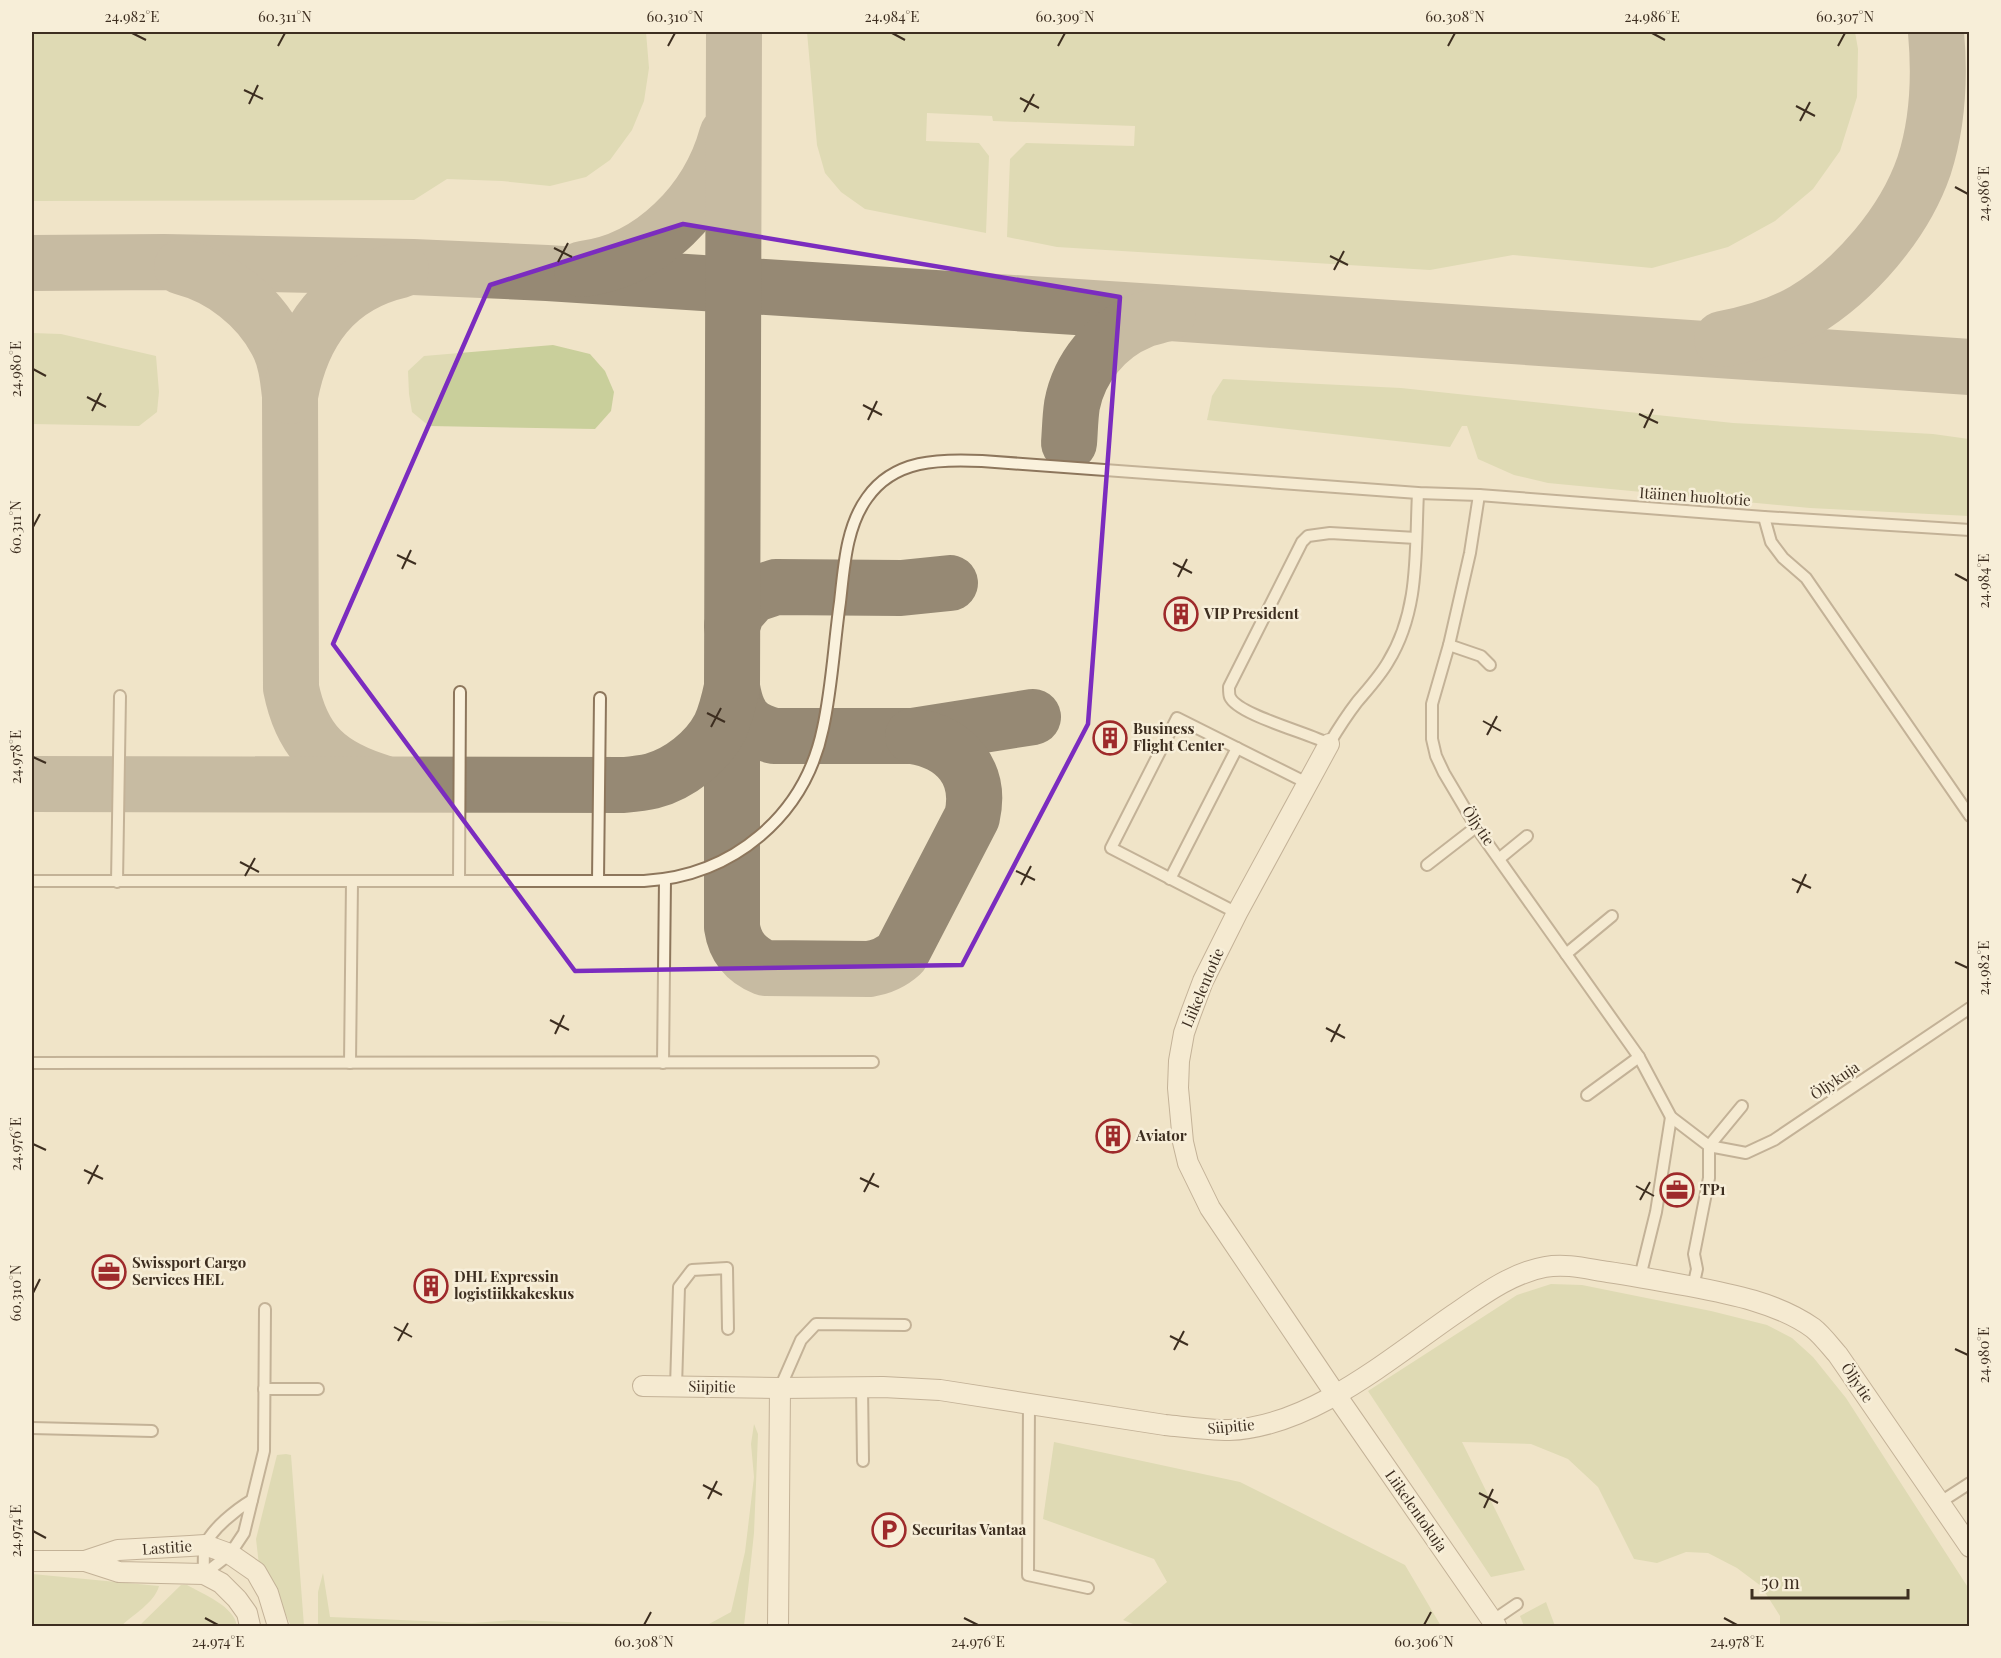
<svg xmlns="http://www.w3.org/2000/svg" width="2001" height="1658" font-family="'Playfair Display',serif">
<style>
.green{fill:#c9cf9b}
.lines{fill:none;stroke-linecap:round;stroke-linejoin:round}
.taxiway{stroke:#968974;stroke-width:56}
.service-casing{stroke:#8d765c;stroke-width:14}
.minor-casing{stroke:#8d765c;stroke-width:22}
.service{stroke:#faf1dc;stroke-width:10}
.minor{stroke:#faf1dc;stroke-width:20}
.marked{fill:none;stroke:#7b2cbf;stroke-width:4.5;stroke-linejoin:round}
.ticks{fill:none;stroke:#3d2e20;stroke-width:2}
.labels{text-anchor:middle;stroke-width:5;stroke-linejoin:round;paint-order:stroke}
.street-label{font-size:15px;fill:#3d2e20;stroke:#f7eed8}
.poi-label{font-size:15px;font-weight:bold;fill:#3d2e20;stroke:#f7eed8;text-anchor:start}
.neatline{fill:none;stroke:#3d2e20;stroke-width:2}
.ticks-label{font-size:15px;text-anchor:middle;fill:#3d2e20}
</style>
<rect width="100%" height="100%" fill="#f0e4c8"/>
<!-- green -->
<g class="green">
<polygon points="32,32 646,32 649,68 644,101 632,130 610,160 586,177 550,186 502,181 447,179 414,200 32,201"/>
<polygon points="807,32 1855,32 1858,49 1857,97 1840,151 1813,189 1775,221 1728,247 1652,268 1513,255 1430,270 1057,247 1007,237 1010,159 1026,143 1134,146 1135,126 993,121 992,116 927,113 926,141 979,143 989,156 986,233 865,209 841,192 825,173 817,145"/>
<polygon points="32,333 61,334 156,356 159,392 157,412 139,426 32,424"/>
<polygon points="553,345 590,354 605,371 614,392 611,411 595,429 429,426 412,412 409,394 408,371 424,356"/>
<polygon points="1223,379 1401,388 1733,423 1933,434 1969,439 1969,516 1810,508 1548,483 1514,475 1478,459 1467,426 1462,426 1450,447 1207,420 1212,396"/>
<polygon points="1551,1284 1582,1285 1711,1311 1767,1325 1792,1338 1813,1357 1846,1398 1969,1589 1969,1626 1780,1626 1780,1616 1761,1586 1737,1568 1708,1553 1686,1552 1657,1563 1634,1559 1598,1487 1568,1459 1531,1444 1462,1442 1525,1570 1491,1577 1368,1391 1517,1295"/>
<polygon points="754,1424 758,1434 754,1533 744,1626 318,1626 318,1592 323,1573 330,1617 472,1623 514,1620 621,1624 709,1624 731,1612 745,1552 754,1477 751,1444"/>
<polygon points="1054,1442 1240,1482 1405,1565 1441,1626 1138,1626 1123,1620 1167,1582 1154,1559 1043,1519"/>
<polygon points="286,1454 291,1455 304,1626 291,1626 279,1600 259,1565 256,1539 277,1455"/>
<path d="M32 1574 159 1586C155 1602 133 1615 121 1626H32Z"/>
<path d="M181 1585H187C203 1594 234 1606 237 1626H139Z"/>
<polygon points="1546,1602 1555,1626 1524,1626 1520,1616"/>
</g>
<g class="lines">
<!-- taxiway -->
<g class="taxiway">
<polyline points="32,263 164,262 413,267 547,273 1170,313 1970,367"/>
<path d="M182 267C221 277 258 305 277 342 286 358 288 378 290 396L291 688C302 743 329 767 383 783"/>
<path d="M582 269C652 261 709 201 727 135"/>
<path d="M1722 339C1749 334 1780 325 1804 311 1855 280 1904 224 1924 166 1938 123 1940 77 1936 32"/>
<path d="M290 396C302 332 335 285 401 270"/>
<path d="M1069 443C1070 431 1070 418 1072 405 1079 368 1106 335 1141 321 1149 317 1159 316 1168 313"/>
<polyline points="732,626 737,612 752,595 776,587 901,588 950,583"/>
<path d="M732 687C737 716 745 728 774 736H913L1033 717"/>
<path d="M732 699V927C735 947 746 960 765 968L869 969C882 967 891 963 901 954L972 817C982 773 956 743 913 736"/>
<path d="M32 784 624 785C634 784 643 783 652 781 679 774 707 752 720 727 726 714 729 701 732 687L734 32"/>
</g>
<defs>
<g id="service">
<polyline points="1479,495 1470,553 1449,645 1432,704 1432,739 1436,756 1444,773 1476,827 1639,1057 1671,1117 1709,1146 1742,1106"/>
<polyline points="1764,517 1771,542 1783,558 1806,578 1970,816"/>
<path d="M1416 538 1330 533 1308 536 1302 542 1229 687C1229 689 1229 695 1230 697 1238 715 1309 733 1329 744 1338 729 1347 715 1357 702 1368 689 1380 676 1388 662 1420 610 1415 551 1418 493"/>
<polyline points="1449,645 1481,656 1490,665"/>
<polyline points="1500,858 1527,836"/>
<polyline points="1427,865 1476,827"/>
<polyline points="1170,879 1237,748"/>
<path d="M32 881H644C733 876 805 816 823 728 832 687 834 644 840 602 844 567 846 527 867 498 894 459 940 459 982 461L1418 493 1479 495 1764 517 1970 530"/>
<polyline points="459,881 460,692"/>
<polyline points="598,881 600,698"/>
<polyline points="117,882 120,696"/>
<polyline points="1237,913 1111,848 1177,718 1307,783"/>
<polyline points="1566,954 1612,916"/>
<polyline points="32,1063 873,1062"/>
<polyline points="350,1063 352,882"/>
<polyline points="663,1063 665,879"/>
<polyline points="1587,1095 1639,1057"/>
<polyline points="1640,1277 1656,1212 1671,1117"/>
<polyline points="1693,1287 1697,1269 1694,1254 1709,1178 1709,1146 1746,1153 1774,1140 1970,1008"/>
<polyline points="676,1387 679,1287 692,1270 727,1268 728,1329"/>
<polyline points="862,1387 863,1461"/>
<polyline points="780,1388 801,1340 816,1324 905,1325"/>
<polyline points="264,1389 318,1389"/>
<polyline points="1029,1404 1028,1575 1088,1588"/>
<polyline points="32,1428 152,1431"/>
<polyline points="1939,1503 1970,1483"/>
<polyline points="204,1574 230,1554 244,1533 264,1451 265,1309"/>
<path d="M204 1574C204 1566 203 1554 205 1546 211 1529 237 1509 252 1500"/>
<polyline points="1492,1621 1517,1604"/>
</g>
<g id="minor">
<polyline points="1329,744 1237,913 1203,981 1191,1013 1184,1033 1179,1061 1178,1088 1183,1142 1188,1163 1210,1208 1336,1395 1496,1626"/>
<path d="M643 1386 780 1388 883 1387 940 1390 1165 1425C1186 1427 1207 1430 1229 1430 1310 1427 1388 1360 1453 1315 1481 1296 1511 1273 1545 1267 1566 1263 1588 1269 1608 1272 1635 1276 1662 1281 1689 1286 1731 1294 1778 1303 1813 1328 1822 1335 1830 1346 1838 1355L1970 1547"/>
<polyline points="32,1561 85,1561 119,1572 204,1574 221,1583 237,1599 247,1613 250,1626"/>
<polyline points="85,1561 118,1550 190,1546 205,1545 230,1554 256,1572 268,1593 278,1626"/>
<polyline points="778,1626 780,1388"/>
</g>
</defs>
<!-- service casing -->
<use href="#service" class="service-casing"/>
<!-- minor casing -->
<use href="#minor" class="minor-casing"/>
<!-- service -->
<use href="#service" class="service"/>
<!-- minor -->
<use href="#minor" class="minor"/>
</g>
<!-- marked area -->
<path d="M0 0H2001V1658H0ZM683 224 1120 297 1088 724 962 965 575 971 333 644 490 285Z" fill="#f0e4c8" fill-opacity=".55" fill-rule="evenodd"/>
<path class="marked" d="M683 224 1120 297 1088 724 962 965 575 971 333 644 490 285Z"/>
<!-- ticks -->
<path class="ticks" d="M132 33 146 40M892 33 905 40M1652 33 1665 40M278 46 285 33M668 46 675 33M1058 46 1065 33M1448 46 1455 33M1838 46 1845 33M244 90 263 99M1020 98 1039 108M249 104 258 85M1796 106 1815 116M1024 112 1034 94M1800 121 1810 102M1955 187 1968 194M554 248 572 257M1330 256 1348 265M558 262 568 243M1334 270 1344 251M33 369 46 376M87 397 106 407M863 405 882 415M92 411 101 393M1639 414 1658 423M868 420 877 401M1644 428 1653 409M33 527 40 514M397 555 416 564M1173 563 1192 573M402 569 411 550M1955 574 1968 581M1178 577 1187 559M707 713 725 722M1483 721 1501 731M711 727 721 708M1487 735 1497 716M33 757 46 763M240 862 259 872M1016 871 1035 880M245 876 255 858M1792 879 1811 888M1021 885 1031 866M1797 893 1806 874M1955 962 1968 968M550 1020 569 1030M1326 1028 1345 1038M555 1034 564 1015M1331 1042 1340 1024M33 1144 46 1150M84 1170 103 1179M860 1178 879 1187M88 1184 98 1165M1636 1186 1654 1196M864 1192 874 1173M1640 1200 1650 1182M33 1293 40 1279M394 1327 412 1337M1170 1336 1188 1345M398 1341 408 1323M1955 1349 1968 1355M1174 1350 1184 1331M703 1485 722 1495M1479 1493 1498 1503M708 1499 717 1481M1484 1508 1493 1489M33 1531 46 1538M205 1618 218 1625M964 1618 978 1625M1724 1618 1737 1625M644 1625 651 1612M1424 1625 1431 1612"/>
<!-- icons -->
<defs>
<symbol id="building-ring" viewBox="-11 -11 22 22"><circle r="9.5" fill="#f7eed8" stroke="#9e2a2b" stroke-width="1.5"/><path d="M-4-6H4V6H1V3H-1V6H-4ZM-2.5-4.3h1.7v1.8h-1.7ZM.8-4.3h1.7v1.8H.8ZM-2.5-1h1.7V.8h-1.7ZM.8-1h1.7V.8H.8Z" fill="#9e2a2b"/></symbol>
<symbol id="office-ring" viewBox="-11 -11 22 22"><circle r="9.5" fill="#f7eed8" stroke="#9e2a2b" stroke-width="1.5"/><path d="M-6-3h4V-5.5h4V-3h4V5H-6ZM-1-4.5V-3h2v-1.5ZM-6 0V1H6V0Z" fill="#9e2a2b"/></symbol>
<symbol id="parking-ring" viewBox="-11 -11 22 22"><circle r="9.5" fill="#f7eed8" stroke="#9e2a2b" stroke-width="1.5"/><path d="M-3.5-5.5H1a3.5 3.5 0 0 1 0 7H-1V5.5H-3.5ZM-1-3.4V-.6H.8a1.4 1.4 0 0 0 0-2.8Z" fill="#9e2a2b"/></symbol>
</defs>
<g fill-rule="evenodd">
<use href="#building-ring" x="1162" y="595" width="38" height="38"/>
<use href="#building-ring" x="1091" y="719" width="38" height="38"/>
<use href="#building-ring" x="1094" y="1117" width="38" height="38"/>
<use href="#office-ring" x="1658" y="1171" width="38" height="38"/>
<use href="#office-ring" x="90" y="1253" width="38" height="38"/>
<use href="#building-ring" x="412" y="1267" width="38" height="38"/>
<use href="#parking-ring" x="870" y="1511" width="38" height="38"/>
</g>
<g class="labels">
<!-- street labels -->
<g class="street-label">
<text transform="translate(1695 497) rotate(4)" y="5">Itäinen huoltotie</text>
<text transform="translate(1478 826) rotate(56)" y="5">Öljytie</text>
<text transform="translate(1203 988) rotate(-67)" y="5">Liikelentotie</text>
<text transform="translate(1835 1081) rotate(-34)" y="5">Öljykuja</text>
<text transform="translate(1857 1383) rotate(56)" y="5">Öljytie</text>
<text transform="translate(712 1387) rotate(1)" y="5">Siipitie</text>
<text transform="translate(1231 1427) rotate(-5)" y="5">Siipitie</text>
<text transform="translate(1416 1511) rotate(55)" y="5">Liikelentokuja</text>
<text transform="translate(167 1548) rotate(-4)" y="5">Lastitie</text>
</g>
<!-- poi labels -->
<g class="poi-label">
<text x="1204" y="619">VIP President</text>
<text x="1133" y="734">Business<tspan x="1133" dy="17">Flight Center</tspan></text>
<text x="1136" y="1141">Aviator</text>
<text x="1700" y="1195">TP1</text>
<text x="132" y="1268">Swissport Cargo<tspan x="132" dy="17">Services HEL</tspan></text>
<text x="454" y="1282">DHL Expressin<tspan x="454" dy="17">logistiikkakeskus</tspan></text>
<text x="912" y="1535">Securitas Vantaa</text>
</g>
</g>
<!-- border -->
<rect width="2001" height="1658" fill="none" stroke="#f7eed8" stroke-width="66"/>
<!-- scale -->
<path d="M1752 1589v9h156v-9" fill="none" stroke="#3d2e20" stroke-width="3"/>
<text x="1761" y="1589" font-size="18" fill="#3d2e20" stroke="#f7eed8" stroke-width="4.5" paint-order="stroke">50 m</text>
<rect x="33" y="33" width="1935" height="1592" class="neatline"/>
<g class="ticks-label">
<text x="132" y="22">24.982°E</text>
<text x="285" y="22">60.311°N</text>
<text x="675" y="22">60.310°N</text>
<text x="892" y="22">24.984°E</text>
<text x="1065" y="22">60.309°N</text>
<text x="1455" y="22">60.308°N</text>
<text x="1652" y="22">24.986°E</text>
<text x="1845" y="22">60.307°N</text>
<text transform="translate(1984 194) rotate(-90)" y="5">24.986°E</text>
<text transform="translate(16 369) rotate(-90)" y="5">24.980°E</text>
<text transform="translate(16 527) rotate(-90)" y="5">60.311°N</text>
<text transform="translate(1984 581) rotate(-90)" y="5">24.984°E</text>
<text transform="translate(16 757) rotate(-90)" y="5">24.978°E</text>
<text transform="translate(1984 968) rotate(-90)" y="5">24.982°E</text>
<text transform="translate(16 1144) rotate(-90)" y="5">24.976°E</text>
<text transform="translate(16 1293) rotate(-90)" y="5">60.310°N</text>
<text transform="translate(1984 1355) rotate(-90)" y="5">24.980°E</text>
<text transform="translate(16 1531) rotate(-90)" y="5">24.974°E</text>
<text x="218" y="1647">24.974°E</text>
<text x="644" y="1647">60.308°N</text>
<text x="978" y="1647">24.976°E</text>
<text x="1424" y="1647">60.306°N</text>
<text x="1737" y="1647">24.978°E</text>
</g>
</svg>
